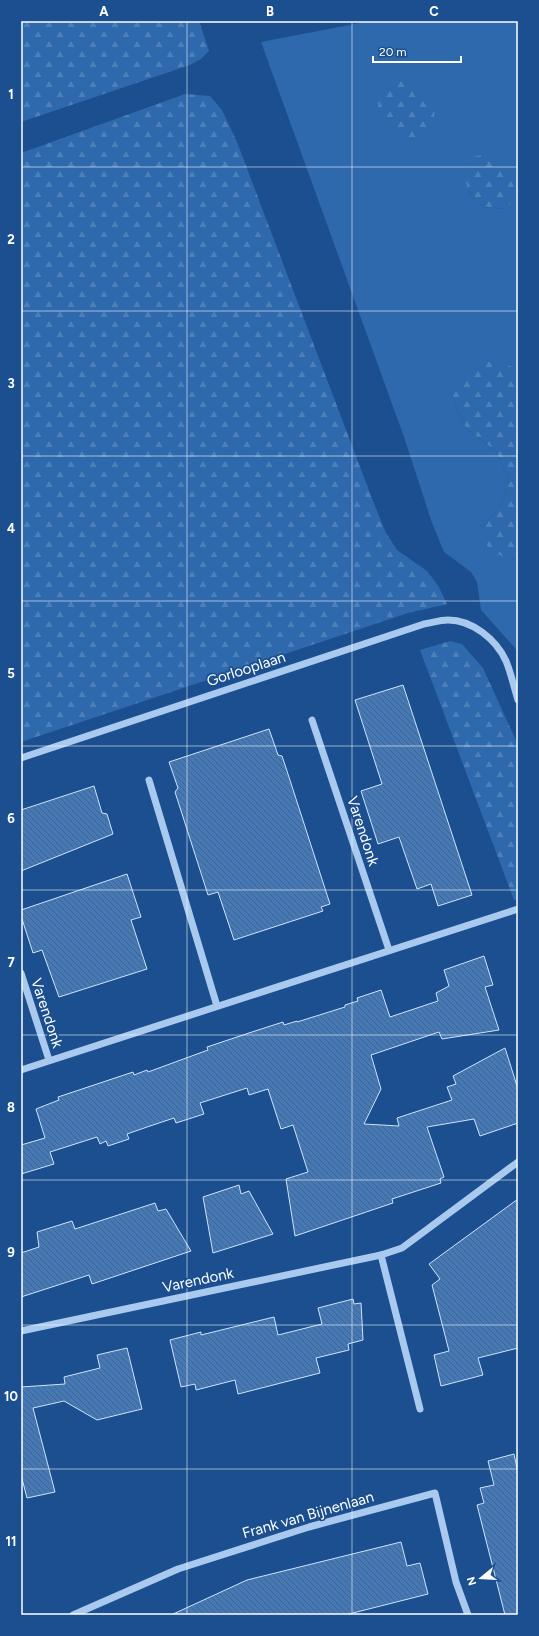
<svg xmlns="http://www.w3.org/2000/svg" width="539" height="1636" font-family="Figtree,sans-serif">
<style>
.grass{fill:#2e69ad;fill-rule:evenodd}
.forest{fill:url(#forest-firs)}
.building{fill:url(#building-back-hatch);stroke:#cfe3fa}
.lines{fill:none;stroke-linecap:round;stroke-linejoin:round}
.minor{stroke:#a9c9ee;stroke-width:7}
.grid{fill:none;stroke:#fff;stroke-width:1;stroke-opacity:0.55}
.labels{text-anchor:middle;stroke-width:3.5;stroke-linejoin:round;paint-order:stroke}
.street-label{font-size:15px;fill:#fff;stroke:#1b4f8f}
.neatline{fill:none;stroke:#fff;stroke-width:1.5}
.grid-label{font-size:13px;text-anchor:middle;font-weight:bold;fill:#fff}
</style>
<defs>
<pattern id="forest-firs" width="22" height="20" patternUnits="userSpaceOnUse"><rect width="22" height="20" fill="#2e69ad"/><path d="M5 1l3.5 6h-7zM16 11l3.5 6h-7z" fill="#4d80b9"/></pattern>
<pattern id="building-back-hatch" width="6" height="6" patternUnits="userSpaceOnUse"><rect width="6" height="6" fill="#4478b7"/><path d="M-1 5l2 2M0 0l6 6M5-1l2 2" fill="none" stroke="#486282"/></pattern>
</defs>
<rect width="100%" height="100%" fill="#1b4f8f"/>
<!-- grass -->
<path class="grass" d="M370 21H518V369L508 365 451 392 462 422 467 429 496 451 509 479 507 491 503 502 488 521 482 531 513 560H518V654L515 648 481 610 477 582 471 572 444 552 432 523 404 437 261 42ZM470 166 503 209 483 207 469 192 467 168Z"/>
<!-- forest -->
<g class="forest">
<polygon points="21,21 199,21 209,51 201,59 190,65 21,122"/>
<path d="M398 79C409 85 424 91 432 102 437 111 434 130 424 135 417 139 407 139 399 139 395 135 389 131 384 127 375 116 378 97 382 86Z"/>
<polygon points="185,94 210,96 222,110 237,142 373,501 386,533 397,550 427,571 439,587 447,604 408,613 21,742 21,153"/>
<path d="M486 154C493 158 505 162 509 170 515 178 517 205 504 208 498 210 489 207 483 207 470 194 463 188 467 168L470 166 473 157Z"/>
<path d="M485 361 508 365 518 369V560C503 560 490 550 481 539L482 531 488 521 503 502 507 491 509 479 496 451 467 429 462 422 451 392 461 372Z"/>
<polygon points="450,641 462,644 483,668 518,745 518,899 514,900 420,650"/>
</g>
<!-- building -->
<g class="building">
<polygon points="403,685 472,895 438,906 431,884 417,889 399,837 378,844 361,791 382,784 355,700"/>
<polygon points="269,729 278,755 282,756 287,771 330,904 321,907 323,911 234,940 218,892 208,895 175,792 178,788 169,762"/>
<polygon points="94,786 102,813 107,814 113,834 21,871 21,810"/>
<polygon points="127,874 141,917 131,920 147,969 59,997 42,950 33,953 21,916 21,910"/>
<polygon points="484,956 493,985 485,987 499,1030 442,1039 439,1032 371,1055 381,1089 364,1124 399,1126 397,1118 452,1100 447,1087 456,1084 453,1076 505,1048 518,1089 518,1123 480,1136 474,1119 427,1127 444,1177 440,1179 441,1183 392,1199 393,1203 295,1236 286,1179 308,1172 293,1125 281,1129 268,1089 249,1095 247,1088 200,1103 204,1114 176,1123 174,1118 150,1126 127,1134 129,1139 108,1146 106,1141 100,1144 97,1137 50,1152 54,1164 21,1174 21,1145 45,1138 36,1109 59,1100 58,1097 133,1072 134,1075 147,1070 148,1072 208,1050 207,1047 252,1032 283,1022 284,1025 297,1021 297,1022 345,1007 345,1005 358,1001 357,998 381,990 390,1017 438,1001 436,993 449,986 444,970"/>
<polygon points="239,1185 241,1194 249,1191 273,1234 213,1253 203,1197"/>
<polygon points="518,1199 518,1348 478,1358 483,1375 441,1386 434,1355 449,1351 432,1285 440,1279 429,1264"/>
<polygon points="155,1203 158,1211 166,1209 191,1251 92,1284 89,1275 21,1297 21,1253 39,1247 37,1232 72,1221 75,1229"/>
<polygon points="353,1299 354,1304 361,1303 363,1340 348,1344 349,1350 316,1358 320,1373 238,1394 235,1380 196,1390 195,1384 181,1387 170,1340 201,1332 201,1335 274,1317 278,1335 322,1324 318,1308"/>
<polygon points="127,1348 142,1409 97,1420 64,1401 33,1408 55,1492 27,1498 21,1475 21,1387 65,1384 64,1377 100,1368 97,1355"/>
<polygon points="514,1454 518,1473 518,1615 505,1615 477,1505 484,1503 480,1488 494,1485 488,1461"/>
<polygon points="401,1542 407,1566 420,1563 428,1594 345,1615 171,1615 247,1580"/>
</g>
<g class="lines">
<!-- minor -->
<g class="minor">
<polyline points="312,720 389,950"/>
<path d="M21 758 424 624C431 623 440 620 448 620 472 620 496 639 506 661 511 673 514 687 518 700"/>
<polyline points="149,780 217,1006"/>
<polyline points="21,973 49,1060"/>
<polyline points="21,1070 518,909"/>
<polyline points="381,1255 420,1409"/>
<polyline points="21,1331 381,1255 402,1248 518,1162"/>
<polyline points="73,1615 178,1569 309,1527 435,1493 456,1582 468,1615"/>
</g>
</g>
<!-- grid -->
<path class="grid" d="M187 21V1615M352 21V1615M21 167H518M21 311H518M21 456H518M21 601H518M21 746H518M21 890H518M21 1035H518M21 1180H518M21 1325H518M21 1469H518"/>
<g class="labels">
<!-- street labels -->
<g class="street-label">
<text transform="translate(246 669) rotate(-18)" y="5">Gorlooplaan</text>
<text transform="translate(363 831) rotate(72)" y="5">Varendonk</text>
<text transform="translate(47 1013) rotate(72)" y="5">Varendonk</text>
<text transform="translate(198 1280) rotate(-12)" y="5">Varendonk</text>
<text transform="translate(308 1515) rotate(-16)" y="5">Frank van Bijnenlaan</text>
</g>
</g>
<!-- border -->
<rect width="539" height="1636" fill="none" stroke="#1b4f8f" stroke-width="44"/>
<!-- north arrow -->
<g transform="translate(481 1578) rotate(252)" stroke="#1b4f8f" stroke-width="3" paint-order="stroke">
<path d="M0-3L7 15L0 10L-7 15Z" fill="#ffffff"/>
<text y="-6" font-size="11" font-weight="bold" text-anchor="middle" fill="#ffffff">N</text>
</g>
<!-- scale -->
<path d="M373 56v6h88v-6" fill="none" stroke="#ffffff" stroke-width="2"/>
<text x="379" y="56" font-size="12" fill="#ffffff" stroke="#1b4f8f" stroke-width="3" paint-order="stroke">20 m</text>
<rect x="22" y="22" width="495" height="1592" class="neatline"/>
<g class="grid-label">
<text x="104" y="16">A</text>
<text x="270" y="16">B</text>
<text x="434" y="16">C</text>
<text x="11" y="99">1</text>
<text x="11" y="244">2</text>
<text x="11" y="388">3</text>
<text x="11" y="533">4</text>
<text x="11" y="678">5</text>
<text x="11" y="823">6</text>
<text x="11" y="967">7</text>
<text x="11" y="1112">8</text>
<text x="11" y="1257">9</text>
<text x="11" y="1401">10</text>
<text x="11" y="1546">11</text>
</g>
</svg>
